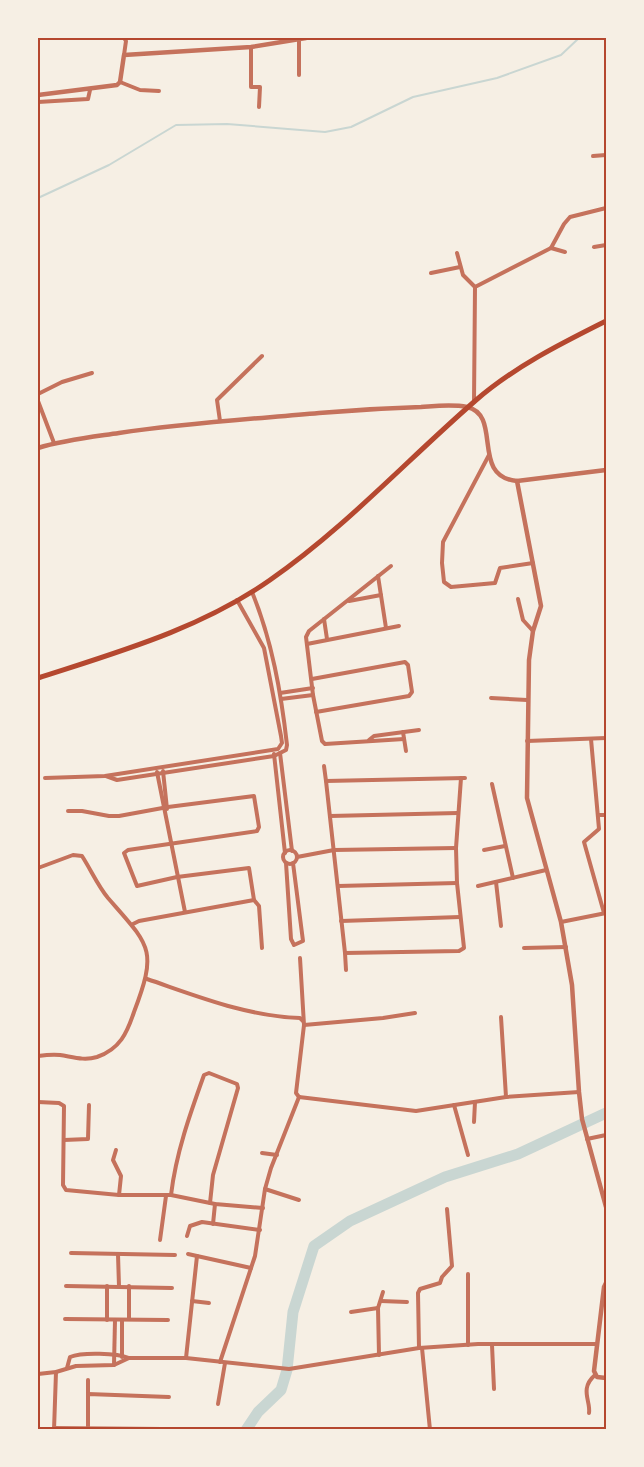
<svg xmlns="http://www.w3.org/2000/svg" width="644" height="1467" font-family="'Fira Sans',sans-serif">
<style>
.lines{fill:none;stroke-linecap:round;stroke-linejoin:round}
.stream{stroke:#c9d6d2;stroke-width:2}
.river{stroke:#c9d6d2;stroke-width:11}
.minor{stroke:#c5725c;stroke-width:4}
.tertiary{stroke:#c5725c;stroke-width:4.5}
.secondary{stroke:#b5482f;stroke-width:5}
.neatline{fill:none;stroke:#b5482f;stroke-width:2}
</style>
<rect width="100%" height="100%" fill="#f6efe4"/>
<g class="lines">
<!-- stream -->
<polyline class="stream" points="38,198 109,165 176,125 227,124 325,132 351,127 413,97 497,78 561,55 579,38"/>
<!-- river -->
<polyline class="river" points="246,1430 258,1412 281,1390 287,1370 293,1312 314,1246 350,1221 445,1177 518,1154 606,1113"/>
<!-- minor -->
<g class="minor">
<polyline points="299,39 299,75"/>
<polyline points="251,47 251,87 260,87 259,107"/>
<polyline points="124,55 126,41 124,38"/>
<polyline points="120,82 140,90 159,91"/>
<polyline points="38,102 88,99 90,90"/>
<polyline points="593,156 606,155"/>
<polyline points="594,247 606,245"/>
<polyline points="551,248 565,252"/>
<polyline points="457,253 463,275 475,287"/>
<polyline points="431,273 460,267"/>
<polyline points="38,394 62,382 92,373"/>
<polyline points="38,401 54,443"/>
<polyline points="474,402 475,287 551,248 564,224 570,217 606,208"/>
<polyline points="220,421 217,400 262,356"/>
<polyline points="489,455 443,542 442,563 444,582 451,587 495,583 500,568 533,563"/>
<polyline points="391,566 309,631 306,637 313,695 322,741 325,744 404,739"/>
<polyline points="378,576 386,628"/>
<polyline points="518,599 523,620 533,631"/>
<polyline points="349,601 381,595"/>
<polyline points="324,619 327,639"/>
<polyline points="307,644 399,626"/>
<polyline points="312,679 405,662 408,665 412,692 409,696 316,712"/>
<polyline points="280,693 313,688"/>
<polyline points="491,698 527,700"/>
<polyline points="281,699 313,695"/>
<polyline points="403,732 406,751"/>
<polyline points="591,739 599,829 584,842 604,913"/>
<polyline points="369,740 374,736 419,730"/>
<polyline points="527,741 606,738"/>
<polyline points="280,753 292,851"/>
<polyline points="274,754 285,853"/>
<polyline points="324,766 326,781 465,778"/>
<polyline points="163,771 167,809"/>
<polyline points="157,772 185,912"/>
<path d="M106 776 117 780 274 756 286 750 287 745C281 692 272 641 252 592"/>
<polyline points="45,778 105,776 278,749 282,743 281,736 264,648 237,600"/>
<polyline points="326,781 345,953 459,951 464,948 457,883 456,848 461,778"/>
<polyline points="492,784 513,878"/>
<polyline points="68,811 82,811 109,816 119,816 168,807 254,796 259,827 257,831 128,850 124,853 137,886 177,877 249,868 254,900"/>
<polyline points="598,815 606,815"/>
<polyline points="330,816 458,813"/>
<polyline points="484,850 505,846"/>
<circle cx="290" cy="857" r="7"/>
<polyline points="297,857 334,850 456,848"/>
<polyline points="286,863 291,939 294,945 303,941 293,863"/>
<path d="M38 868 73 855 82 856C91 870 98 886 108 898 150 946 158 949 134 1012 127 1033 120 1049 97 1057 84 1061 73 1057 60 1055 53 1054 45 1055 38 1056"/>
<polyline points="496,882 501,926"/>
<polyline points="338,886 457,883"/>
<polyline points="478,886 546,870"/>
<polyline points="341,921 460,917"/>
<polyline points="561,922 606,913"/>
<polyline points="133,924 139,921 254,900 259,906 262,948"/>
<polyline points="524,948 566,947"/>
<polyline points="345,953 346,970"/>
<path d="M147 979C197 996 246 1016 300 1018L303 1021"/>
<polyline points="501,1017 506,1097"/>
<polyline points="304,1025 383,1018 415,1013"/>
<polyline points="299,1097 416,1111 506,1097 579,1092"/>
<polyline points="299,1097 296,1093 304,1025 300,958"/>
<polyline points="38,1102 59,1103 64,1106 63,1185 66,1190 119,1195 171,1195 215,1204 263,1208"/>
<polyline points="454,1105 468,1155"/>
<polyline points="474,1122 475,1102"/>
<polyline points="587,1139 606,1135"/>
<polyline points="64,1140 88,1139 89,1105"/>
<polyline points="116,1150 113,1160 121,1176 119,1195"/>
<polyline points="262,1153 277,1155"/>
<polyline points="265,1189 299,1200"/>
<path d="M171 1195C176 1153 190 1114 204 1075L209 1073 237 1084 238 1088 213 1175 210 1203"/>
<polyline points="213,1224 215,1204"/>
<polyline points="187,1236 190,1226 202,1222 260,1230"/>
<polyline points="160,1240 166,1196"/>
<polyline points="71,1253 175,1255"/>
<polyline points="118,1254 119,1286"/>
<polyline points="188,1254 251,1268"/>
<polyline points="468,1274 468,1345"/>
<polyline points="66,1286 172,1288"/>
<polyline points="192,1301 209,1303"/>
<polyline points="381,1301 407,1302"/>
<polyline points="351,1312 378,1308"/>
<polyline points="65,1319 168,1320"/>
<polyline points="129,1319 129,1286"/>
<polyline points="107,1320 107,1286"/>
<polyline points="122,1320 122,1357"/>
<polyline points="492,1345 494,1389"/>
<polyline points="419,1348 418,1293 420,1289 440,1283 442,1277 452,1266 447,1209"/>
<polyline points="422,1348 430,1430"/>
<polyline points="379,1355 378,1308 383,1292"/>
<polyline points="186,1358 197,1256"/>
<polyline points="220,1362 255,1256 265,1189 271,1168 299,1097"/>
<polyline points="114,1365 115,1320"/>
<path d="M67 1368 70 1357C82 1352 117 1353 129 1358H186L289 1369 419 1348 478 1344H596"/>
<polyline points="38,1374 56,1372 76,1366 114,1365 129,1358"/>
<polyline points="88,1394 88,1380"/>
<polyline points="218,1404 225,1363"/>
<path d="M589 1413C591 1401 579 1389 595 1375"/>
<polyline points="54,1428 162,1429"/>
<polyline points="54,1430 56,1372"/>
<polyline points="88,1430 88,1394 169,1397"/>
</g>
<!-- tertiary -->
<g class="tertiary">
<polyline points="38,95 117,85 120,82 124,55 251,47 306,38"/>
<path d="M38 448C64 440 92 437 119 433 186 423 252 419 319 413 353 410 387 408 421 407 436 406 452 404 467 407 503 415 470 477 517 481L606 470"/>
<polyline points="517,481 541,606 533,631 529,660 527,798 561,922 572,985 579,1092 582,1119 606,1207"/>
<polyline points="606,1283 604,1287 594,1371 597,1377 606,1378"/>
</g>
<!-- secondary -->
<path class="secondary" d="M38 678C118 652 200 629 270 580 345 528 406 461 475 401 514 367 560 344 606 321"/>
</g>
<!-- border -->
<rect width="644" height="1467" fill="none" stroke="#f6efe4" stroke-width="78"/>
<rect x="39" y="39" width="566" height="1389" class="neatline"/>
</svg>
